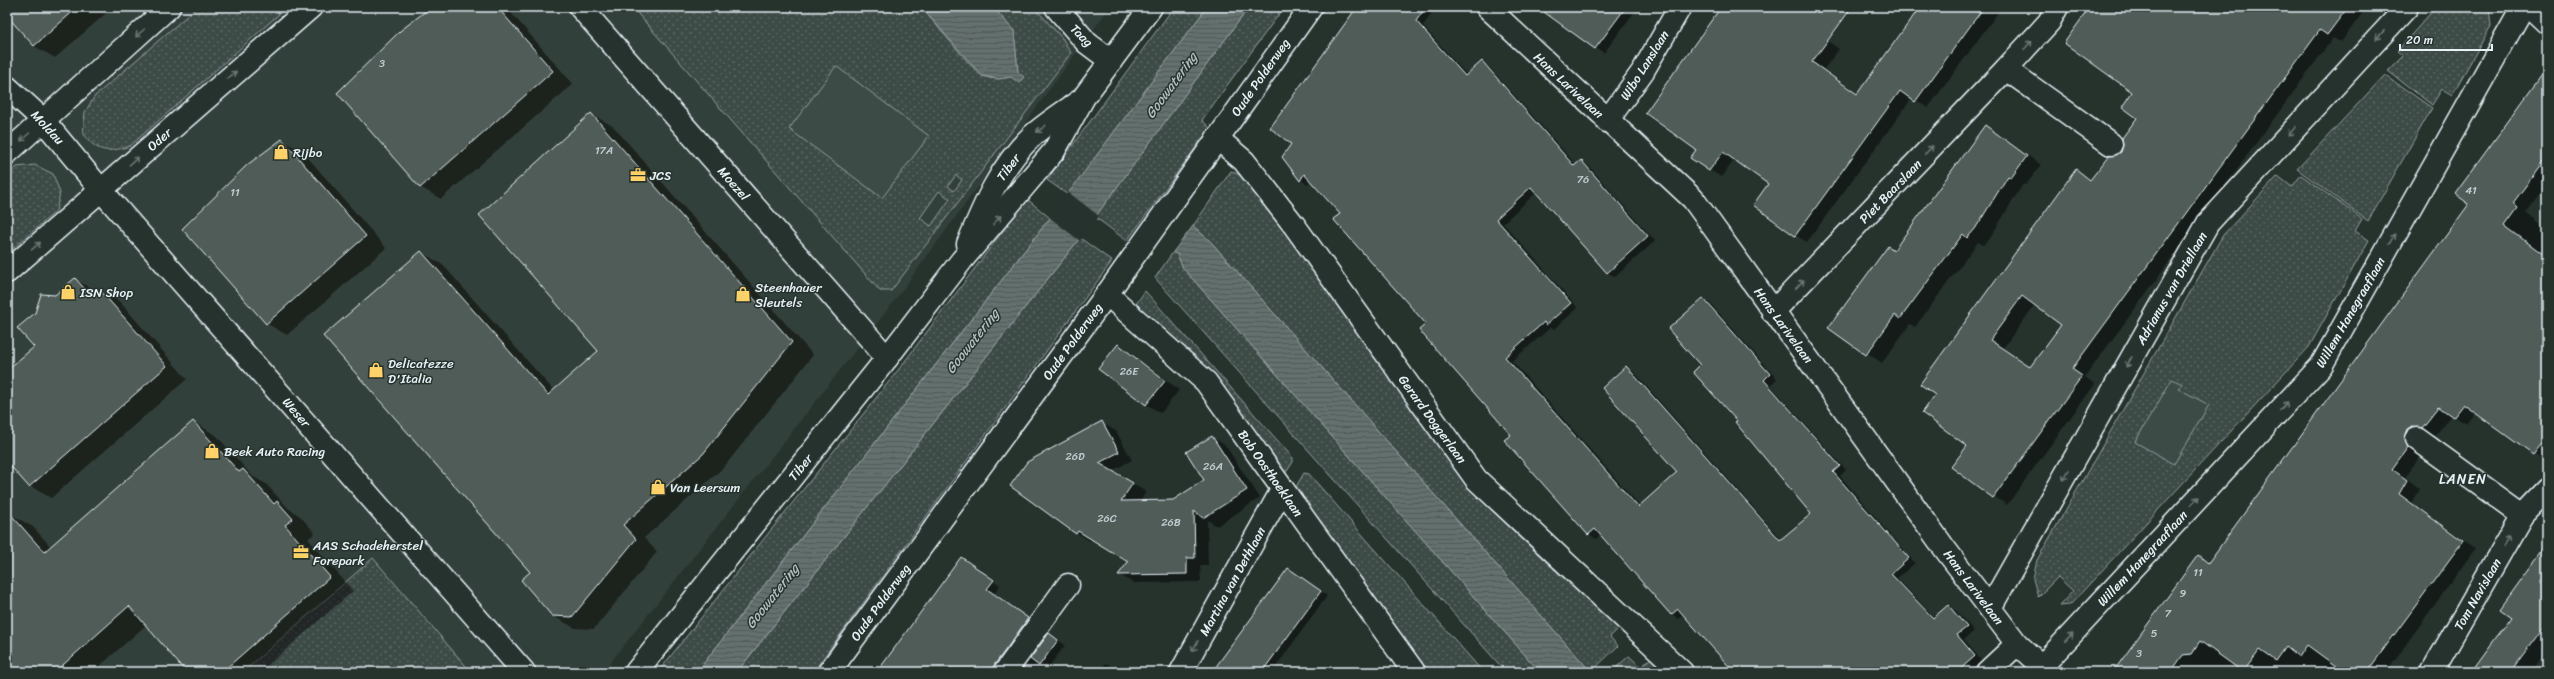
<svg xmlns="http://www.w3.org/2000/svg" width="2554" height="679" font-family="Sriracha,sans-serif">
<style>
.built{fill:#333f3a}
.grass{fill:url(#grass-dots);stroke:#939ea0;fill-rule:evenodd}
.garden{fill:#3e4b47;stroke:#939ea0}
.water{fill:url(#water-rules);stroke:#98a3a5}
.pier{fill:#26332d}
.shadow{fill:#0007;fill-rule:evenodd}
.building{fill:#505c59;stroke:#e8f1f8;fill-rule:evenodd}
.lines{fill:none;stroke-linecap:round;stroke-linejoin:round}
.street-casing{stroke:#e8f1f8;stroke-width:25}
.street{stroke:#26332d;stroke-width:22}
.oneway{stroke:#6a7674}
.labels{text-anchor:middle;stroke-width:3;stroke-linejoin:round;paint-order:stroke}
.number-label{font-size:11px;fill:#c2ccd0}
.street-label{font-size:13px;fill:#e8f1f8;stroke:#26332d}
.poi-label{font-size:13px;fill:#e8f1f8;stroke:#26332d;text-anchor:start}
.water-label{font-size:14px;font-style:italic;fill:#b3bdc0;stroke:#26332d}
.neighbourhood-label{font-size:14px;letter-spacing:1px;fill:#e8f1f8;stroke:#26332d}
</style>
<defs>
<pattern id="grass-dots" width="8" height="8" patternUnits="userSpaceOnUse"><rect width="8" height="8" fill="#3e4b47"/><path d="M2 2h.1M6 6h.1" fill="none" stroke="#5a6562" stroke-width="1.8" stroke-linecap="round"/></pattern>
<pattern id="water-rules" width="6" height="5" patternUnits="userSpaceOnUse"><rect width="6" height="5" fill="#636f6d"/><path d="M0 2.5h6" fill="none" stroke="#535a5a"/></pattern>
</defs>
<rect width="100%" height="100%" fill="#26332d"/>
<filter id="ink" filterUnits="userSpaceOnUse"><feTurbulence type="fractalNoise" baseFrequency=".025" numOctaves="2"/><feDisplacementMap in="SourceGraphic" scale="8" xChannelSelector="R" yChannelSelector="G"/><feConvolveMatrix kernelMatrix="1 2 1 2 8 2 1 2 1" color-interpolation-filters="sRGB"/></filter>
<g filter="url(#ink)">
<!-- built -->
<polygon class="built" points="7,7 1110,7 892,304 603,672 7,672"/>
<!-- grass -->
<g class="grass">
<path d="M197 7H287L130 146C107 153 97 153 83 133L85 112 95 96Z"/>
<path d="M632 7H921C930 17 975 73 983 76 995 81 1008 79 1018 72L1014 31 993 7H1034L1062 38 1071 53 891 291H880ZM956 175 962 180 954 191 948 186ZM939 191 950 199 931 226 920 218Z"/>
<polygon points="1174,7 1207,7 1068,195 1047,180"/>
<polygon points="1249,7 1284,7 1202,120 1210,128 1127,241 1095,217"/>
<polygon points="2436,7 2489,7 2491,26 2452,95 2442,89 2432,105 2388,71 2403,56 2397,51"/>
<polygon points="2385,75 2432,108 2368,221 2297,169"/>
<polygon points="35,165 53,174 60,193 56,211 7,254 7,176 17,167"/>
<polygon points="1231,171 1246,178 1471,489 1619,628 1610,637 1618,646 1591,672 1211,242 1193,226"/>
<polygon points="2301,175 2362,219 2355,231 2369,240 2309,347 2070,605 2059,606 2073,591 2058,577 2038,597 2033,579 2037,560 2223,235 2278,176 2292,187"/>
<polygon points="1027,199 1050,218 697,672 658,672 899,369"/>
<polygon points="1080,238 1112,261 813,672 737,672"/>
<polygon points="1173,252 1177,254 1183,268 1540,672 1506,672 1155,278"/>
<polygon points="1145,291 1293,458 1293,462 1285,474 1215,376 1136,304"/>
<polygon points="1304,473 1309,474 1483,672 1429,672 1297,489 1297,485"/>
<polygon points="373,558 471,672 243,672"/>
<polygon points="1629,656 1641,667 1651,658 1665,672 1611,672"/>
</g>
<!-- garden -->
<g class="garden">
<polygon points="836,66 929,136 882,198 789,129"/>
<polygon points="2172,379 2182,384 2179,389 2209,405 2174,464 2135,442"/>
</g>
<!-- water -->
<g class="water">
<polygon points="921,7 993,7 1014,31 1018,72 1024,77 1019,83 1011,77 999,79 982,76"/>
<polygon points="1207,7 1249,7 1080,238 737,672 697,672 1050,218"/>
<polygon points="1193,226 1211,242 1591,672 1540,672 1183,268 1177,254 1173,252"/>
</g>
<!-- pier -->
<polygon class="pier" points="1068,192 1099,216 1080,241 1049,217"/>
<!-- shadow -->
<g class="shadow">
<polygon points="7,7 113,7 55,58 34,46 7,15"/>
<polygon points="432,7 506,7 573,84 441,199 420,187"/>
<polygon points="1358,7 1432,7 1434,10 1423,26 1467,75 1482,62 1489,67 1576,165 1581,161 1588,165 1655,241 1615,277 1607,272 1537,192 1503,223 1578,308 1554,329 1551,327 1512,361 1640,506 1678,472 1627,368 1634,372 1782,540 1812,514 1738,421 1702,366 1703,299 1710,303 1777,379 1770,385 1846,470 1840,476 1915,563 1897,578 1935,618 1948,607 1956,611 1974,631 1964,640 1982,661 1969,672 1735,672 1684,614 1679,619 1672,614 1601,534 1596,539 1589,534 1506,440 1513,435 1341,214 1311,180 1308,184 1300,180 1283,157 1293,144"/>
<polygon points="1564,7 1638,7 1604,53 1596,48"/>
<polygon points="1723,7 1788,7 1786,11 1839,49 1824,69 1858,94 1921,7 2002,7 1928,108 1912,98 1807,242 1795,235 1769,184 1735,159 1722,177 1709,170 1697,150"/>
<path d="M2092 7H2367L2341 42 2333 38 2085 377 2095 384 2007 505 1952 467 1968 445 1937 395 2076 171 2092 180 2122 152 2139 118 2133 92ZM2035 305 2063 325 2031 368 2003 348Z"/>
<polygon points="2547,75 2547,183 2526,212 2547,229 2547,462 2476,412 2467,424 2451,415 2436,435 2426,435 2421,455 2405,477 2420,489 2412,503 2475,549 2386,672 2114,672 2198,557 2209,563 2470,204"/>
<polygon points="591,114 613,126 813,355 724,467 644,538 657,552 594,629 575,628 553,616 532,572 421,252 443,265 554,391 599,351"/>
<polygon points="1985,126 2041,165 2026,185 2023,184 1990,238 1983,245 1978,242 1915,327 1910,324 1882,363 1830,328 1894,250"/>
<polygon points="282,140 303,152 386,248 287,335 266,323"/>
<polygon points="75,279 97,292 99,290 120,302 187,379 51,498 30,486 7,460 7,372 35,347 36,313"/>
<polygon points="1118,345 1132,354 1179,390 1161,413 1146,404"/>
<polygon points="194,422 217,436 252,476 266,484 288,508 300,516 315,533 308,539 353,591 260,672 188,672 146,625 93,672 7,672 7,516 10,514 33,527 51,547"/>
<polygon points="1102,423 1116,431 1132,460 1112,471 1146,492 1140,502 1174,501 1206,480 1212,437 1225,445 1260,498 1217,526 1207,520 1208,565 1200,565 1201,582 1133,583 1120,575 1129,562 1092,539 1090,541 1077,533 1011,485"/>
<polygon points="2547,546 2547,650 2534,668 2539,672 2472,672 2512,617"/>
<polygon points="961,558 1000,585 994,594 1035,623 1001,672 878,672"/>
<polygon points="1289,569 1327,596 1272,672 1214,672"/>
<polygon points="1049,634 1065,645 1045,672 1022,672"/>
<polygon points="1106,663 1113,667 1119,672 1099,672"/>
</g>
<!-- building -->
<g class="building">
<polygon points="7,7 78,7 34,46 7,16"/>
<polygon points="431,7 497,7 553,71 420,188 337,93 400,31"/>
<polygon points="1357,7 1426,7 1416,21 1465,76 1482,61 1574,166 1581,160 1648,236 1607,273 1531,187 1496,219 1571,303 1546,325 1544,322 1505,357 1638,507 1677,472 1602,388 1626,366 1780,540 1811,514 1735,422 1737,421 1693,372 1700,365 1668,329 1703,298 1770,374 1764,380 1840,466 1833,472 1909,558 1891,574 1933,618 1948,605 1967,627 1957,635 1975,656 1957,672 1734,672 1678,609 1671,615 1595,529 1588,535 1504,440 1511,435 1419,330 1426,324 1333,219 1340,214 1304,174 1300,181 1282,157 1291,144 1270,128"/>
<polygon points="1537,7 1626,7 1595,49"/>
<polygon points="1721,7 1852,7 1812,62 1857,94 1920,7 1984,7 1915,102 1900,91 1795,236 1753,205 1768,184 1723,152 1709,171 1690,158 1696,150 1645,113"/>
<path d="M2090 7H2348L2327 35 2320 30 2072 369 2082 376 1993 498 1951 467 1967 446 1922 413 1935 395 1920 384 2076 169 2090 180 2109 156 2116 155 2121 152 2123 145 2122 138 2137 118 2122 107 2132 92 2064 43ZM2022 296 2061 325 2030 367 1990 340Z"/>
<polygon points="2547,68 2547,157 2513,203 2518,208 2505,226 2547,257 2547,437 2533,455 2463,404 2453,417 2439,407 2422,428 2412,427 2407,431 2405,438 2408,447 2392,469 2407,480 2399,494 2463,541 2367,672 2344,672 2307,645 2299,657 2286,647 2276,661 2260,650 2243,672 2200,641 2191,654 2183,655 2171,672 2113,672 2198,555 2208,563 2469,204 2455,194"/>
<polygon points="591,113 792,342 703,454 623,525 636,539 572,617 552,616 521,580 530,572 323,336 421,251 548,395 598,351 479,215"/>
<polygon points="1985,125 2027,156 2011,178 2008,176 1975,229 1967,238 1963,234 1900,319 1895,315 1866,355 1828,328 1888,246 1894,250"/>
<polygon points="282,139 366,236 266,324 182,229 247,165"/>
<polygon points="75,278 91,296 99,289 167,366 29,487 7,462 7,370 34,347 17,328 35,313 41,294 55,295"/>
<polygon points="1118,344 1165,381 1146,405 1098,369"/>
<polygon points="193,421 239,472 243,469 274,504 277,501 293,519 285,525 330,577 222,672 186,672 129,606 55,672 7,672 7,510 44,552"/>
<polygon points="1102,421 1119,452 1099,463 1133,483 1121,501 1173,500 1204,480 1186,452 1212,436 1247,490 1203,518 1194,511 1195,558 1187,558 1187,574 1118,575 1128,562 1078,531 1076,534 1010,486 1027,462"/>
<polygon points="2547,544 2547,624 2511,672 2471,672 2511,617 2500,609"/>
<polygon points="961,557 994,580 987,589 1028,618 1010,644 989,672 877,672"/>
<polygon points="1288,568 1321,591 1262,672 1212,672"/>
<polygon points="1049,633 1058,640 1039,666 1030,659"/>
</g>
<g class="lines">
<defs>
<g id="street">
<polyline points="580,7 887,358"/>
<polyline points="1056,7 1087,43 1111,61"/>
<polyline points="1487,7 1693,199 1945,549 2017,644 2048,672"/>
<polyline points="2530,7 2547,23"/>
<polyline points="2006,69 2111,144"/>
<polyline points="7,87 43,120 101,190 524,672"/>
<polyline points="1607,121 1643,71 1680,7"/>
<polyline points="1217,138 1244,161 1294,225 1476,479 1682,672"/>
<polyline points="7,153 169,7"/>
<path d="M968 244C984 205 1000 167 1031 137 1045 124 1063 113 1078 102"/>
<polyline points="7,272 311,7"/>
<polyline points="1107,294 1206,382 1414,672"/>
<polyline points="1773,312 2006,69 2049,22 2057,7"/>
<polyline points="2417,439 2522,515"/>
<polyline points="1990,608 2208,223 2407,7"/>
<polyline points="2042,666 2321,366 2523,7"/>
<polyline points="636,672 887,358 962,260 1054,151 1084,97 1151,7"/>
<polyline points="829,672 1107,294 1311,7"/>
<polyline points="1005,672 1068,585"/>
<polyline points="1181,672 1282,490"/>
<polyline points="1987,672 2017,644"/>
<polyline points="2432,672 2522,515 2547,489"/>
</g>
</defs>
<!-- street casing -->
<use href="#street" class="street-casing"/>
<!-- street -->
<use href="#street" class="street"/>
</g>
<!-- one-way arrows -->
<defs><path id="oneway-shaft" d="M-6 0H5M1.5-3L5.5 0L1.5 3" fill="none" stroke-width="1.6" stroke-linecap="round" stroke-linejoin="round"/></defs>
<g class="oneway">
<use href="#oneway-shaft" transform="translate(140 33) rotate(138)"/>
<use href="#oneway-shaft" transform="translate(2380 35) rotate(133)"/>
<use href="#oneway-shaft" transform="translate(2028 45) rotate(-48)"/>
<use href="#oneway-shaft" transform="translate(232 75) rotate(-41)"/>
<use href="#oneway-shaft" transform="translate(1041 129) rotate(143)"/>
<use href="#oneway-shaft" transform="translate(2292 131) rotate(132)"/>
<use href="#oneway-shaft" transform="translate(25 137) rotate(138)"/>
<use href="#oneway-shaft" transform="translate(1929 150) rotate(-46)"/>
<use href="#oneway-shaft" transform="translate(134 161) rotate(-41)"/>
<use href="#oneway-shaft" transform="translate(997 220) rotate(-49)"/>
<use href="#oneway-shaft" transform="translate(2392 239) rotate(-61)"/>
<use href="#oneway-shaft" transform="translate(36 246) rotate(-41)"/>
<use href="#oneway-shaft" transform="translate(1800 284) rotate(-46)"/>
<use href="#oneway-shaft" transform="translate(2129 362) rotate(119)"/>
<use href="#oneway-shaft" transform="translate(2284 406) rotate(-47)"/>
<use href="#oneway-shaft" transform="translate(2066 475) rotate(120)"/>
<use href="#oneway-shaft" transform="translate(2195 501) rotate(-47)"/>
<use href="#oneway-shaft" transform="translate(2507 541) rotate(-60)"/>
<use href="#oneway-shaft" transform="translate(2069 637) rotate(-47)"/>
<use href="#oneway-shaft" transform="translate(1195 646) rotate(119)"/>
</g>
</g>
<!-- icons -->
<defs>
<symbol id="shop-bare" viewBox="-9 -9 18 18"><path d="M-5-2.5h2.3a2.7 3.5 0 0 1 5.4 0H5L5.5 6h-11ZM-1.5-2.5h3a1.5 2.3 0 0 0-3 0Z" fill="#ffd166" stroke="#26332d" stroke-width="2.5" paint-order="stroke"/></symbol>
<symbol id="office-bare" viewBox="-9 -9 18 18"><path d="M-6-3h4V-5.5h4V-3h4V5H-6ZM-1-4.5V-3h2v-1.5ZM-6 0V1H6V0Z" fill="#ffd166" stroke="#26332d" stroke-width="2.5" paint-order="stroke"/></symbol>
</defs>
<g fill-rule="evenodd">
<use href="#shop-bare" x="270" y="141" width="22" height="22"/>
<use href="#office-bare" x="627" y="164" width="22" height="22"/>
<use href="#shop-bare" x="57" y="281" width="22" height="22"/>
<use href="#shop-bare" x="732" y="283" width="22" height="22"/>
<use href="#shop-bare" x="365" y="359" width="22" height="22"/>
<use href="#shop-bare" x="201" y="440" width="22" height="22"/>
<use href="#shop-bare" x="647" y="476" width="22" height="22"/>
<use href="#office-bare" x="290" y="541" width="22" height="22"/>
</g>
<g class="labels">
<!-- number labels -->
<g class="number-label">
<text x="382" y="67">3</text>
<text x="604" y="154">17A</text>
<text x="1583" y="183">76</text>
<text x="2471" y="194">41</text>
<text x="235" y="196">11</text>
<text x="1129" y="375">26E</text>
<text x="1075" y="460">26D</text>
<text x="1213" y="470">26A</text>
<text x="1107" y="522">26C</text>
<text x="1171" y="526">26B</text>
<text x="2198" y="576">11</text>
<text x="2183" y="597">9</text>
<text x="2168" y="617">7</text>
<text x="2154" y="637">5</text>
<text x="2139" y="657">3</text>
</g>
<!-- street labels -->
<g class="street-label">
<text transform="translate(1082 35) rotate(45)" y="5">Taag</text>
<text transform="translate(1644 65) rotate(-58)" y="5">Wibo Lanslaan</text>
<text transform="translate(1260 77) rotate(-55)" y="5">Oude Polderweg</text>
<text transform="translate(1569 85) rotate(43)" y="5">Hans Larivelaan</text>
<text transform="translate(48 127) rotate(47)" y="5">Moldau</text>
<text transform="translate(159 139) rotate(-41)" y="5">Oder</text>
<text transform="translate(1008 167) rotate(-53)" y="5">Tiber</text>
<text transform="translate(734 183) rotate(49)" y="5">Moezel</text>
<text transform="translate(1890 191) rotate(-46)" y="5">Piet Baarslaan</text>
<text transform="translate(2171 288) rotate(-60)" y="5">Adrianus van Driellaan</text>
<text transform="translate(2350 312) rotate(-60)" y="5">Willem Hanegraaflaan</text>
<text transform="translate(1784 325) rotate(54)" y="5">Hans Larivelaan</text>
<text transform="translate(1072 341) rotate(-54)" y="5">Oude Polderweg</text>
<text transform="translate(297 412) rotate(49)" y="5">Weser</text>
<text transform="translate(1433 419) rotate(54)" y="5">Gerard Doggerlaan</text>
<text transform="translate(800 467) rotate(-51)" y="5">Tiber</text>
<text transform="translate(1271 473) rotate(55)" y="5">Bob Oosthoeklaan</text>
<text transform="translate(2142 558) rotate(-47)" y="5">Willem Hanegraaflaan</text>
<text transform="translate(1232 581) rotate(-61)" y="5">Martina van Dethlaan</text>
<text transform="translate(1974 587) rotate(53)" y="5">Hans Larivelaan</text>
<text transform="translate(2477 594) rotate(-60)" y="5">Tom Navislaan</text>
<text transform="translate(880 602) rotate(-54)" y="5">Oude Polderweg</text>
</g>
<!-- poi labels -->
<g class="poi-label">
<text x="293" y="157">Rijbo</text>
<text x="650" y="180">JCS</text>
<text x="755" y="292">Steenhauer<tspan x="755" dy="15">Sleutels</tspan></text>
<text x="80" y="297">ISN Shop</text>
<text x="388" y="368">Delicatezze<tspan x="388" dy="15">D'Italia</tspan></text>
<text x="224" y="456">Beek Auto Racing</text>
<text x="670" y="492">Van Leersum</text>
<text x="313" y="550">AAS Schadeherstel<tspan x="313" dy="15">Forepark</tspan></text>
</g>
<!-- water labels -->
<g class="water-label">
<text transform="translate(1171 85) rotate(-54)" y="5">Goowatering</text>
<text transform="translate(972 341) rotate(-52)" y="5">Goowatering</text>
<text transform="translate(772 596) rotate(-52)" y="5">Goowatering</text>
</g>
<!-- neighbourhood labels -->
<g class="neighbourhood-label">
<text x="2463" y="484">LANEN</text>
</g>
</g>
<!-- margin -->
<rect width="2554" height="679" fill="none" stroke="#26332d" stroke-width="24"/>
<rect x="12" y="12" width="2530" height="655" fill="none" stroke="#e8f1f8" stroke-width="1.5" filter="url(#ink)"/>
<!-- scale -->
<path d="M2400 44v6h92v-6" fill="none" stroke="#e8f1f8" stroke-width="2"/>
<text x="2406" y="44" font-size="12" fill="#e8f1f8" stroke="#26332d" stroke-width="3" paint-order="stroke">20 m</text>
</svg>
